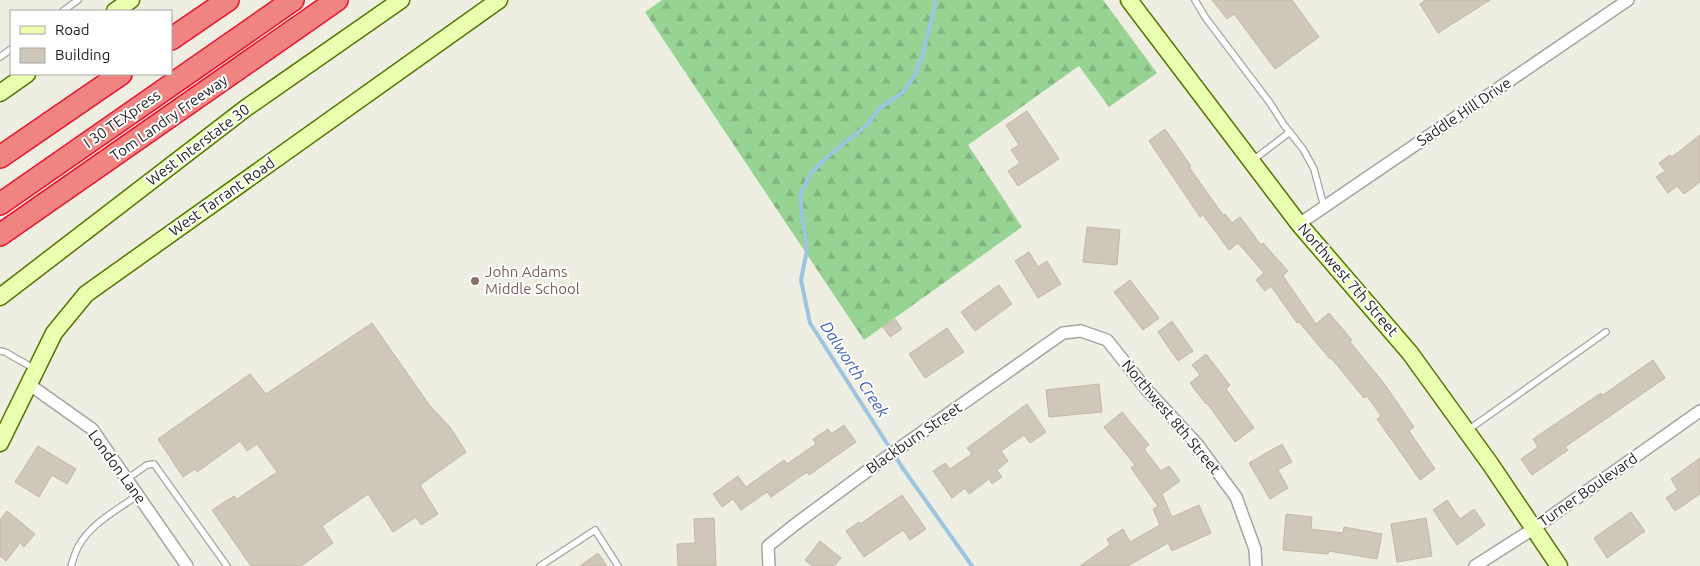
<svg xmlns="http://www.w3.org/2000/svg" width="1700" height="566" font-family="Ubuntu,sans-serif">
<style>
.forest{fill:url(#forest-firs)}
.lines{fill:none;stroke-linecap:round;stroke-linejoin:round}
.stream{stroke:#9dc4e1;stroke-width:4}
.building{fill:#cfc8ba;stroke:#c2b7a3}
.lane-casing{stroke:#a4a4a4;stroke-width:8}
.street-casing{stroke:#a4a4a4;stroke-width:14}
.secondary-casing{stroke:#517800;stroke-width:19}
.highway-casing{stroke:#e9132f;stroke-width:24}
.lane{stroke:#fff;stroke-width:5.5}
.street{stroke:#fff;stroke-width:11}
.secondary{stroke:#eaffb0;stroke-width:16}
.highway{stroke:#ef8481;stroke-width:21}
.education-dot{fill:#8d6e63;stroke:#fff;stroke-width:2}
.labels{text-anchor:middle;stroke-width:4;stroke-linejoin:round;paint-order:stroke}
.street-label{font-size:15px;fill:#1d1d1d;stroke:#fff}
.education-label{font-size:15px;fill:#785e54;stroke:#fff;text-anchor:start}
.water-label{font-size:16px;font-style:italic;fill:#4162b5;stroke:#fff}
</style>
<defs>
<pattern id="forest-firs" width="22" height="20" patternUnits="userSpaceOnUse" patternTransform="scale(1.25)"><rect width="22" height="20" fill="#97d392"/><path d="M5 1l3.5 6h-7zM16 11l3.5 6h-7z" fill="#82b57d"/></pattern>
</defs>
<rect width="100%" height="100%" fill="#efeee2"/>
<!-- forest -->
<polygon class="forest" points="662,0 1103,0 1157,73 1109,107 1079,66 968,145 1022,227 864,340 645,12"/>
<g class="lines">
<!-- stream -->
<polyline class="stream" points="936,0 924,51 915,75 903,92 879,109 867,125 827,157 810,174 800,196 807,250 801,280 810,323 902,467 972,566"/>
</g>
<!-- building -->
<g class="building">
<polygon points="1212,0 1292,0 1319,37 1275,69 1234,14 1227,19"/>
<polygon points="1425,0 1490,0 1438,33 1420,4"/>
<polygon points="1027,111 1059,159 1018,186 1008,171 1020,163 1011,150 1019,145 1006,125"/>
<polygon points="1165,129 1191,166 1189,167 1223,215 1225,214 1232,223 1240,217 1261,245 1263,243 1288,271 1283,276 1316,324 1329,313 1352,340 1350,342 1383,382 1414,427 1409,431 1435,469 1420,480 1377,419 1381,416 1367,396 1364,398 1331,358 1330,359 1299,322 1297,323 1271,286 1265,291 1256,280 1264,273 1238,243 1229,250 1203,215 1200,217 1149,141"/>
<polygon points="1700,135 1700,182 1684,194 1677,186 1668,193 1656,177 1665,171 1659,163 1670,155 1672,157"/>
<polygon points="1087,227 1120,230 1117,265 1083,262"/>
<polygon points="1029,252 1038,267 1047,261 1061,284 1038,298 1015,261"/>
<polygon points="1130,280 1159,318 1143,330 1114,292"/>
<polygon points="999,285 1012,304 975,331 961,312"/>
<polygon points="895,319 902,329 890,337 883,327"/>
<polygon points="1172,321 1193,351 1178,361 1158,332"/>
<polygon points="372,323 430,406 450,427 466,452 420,485 438,514 421,525 416,517 393,532 368,494 322,526 333,543 301,566 251,566 212,510 234,496 237,499 277,472 257,444 247,451 240,441 197,472 195,469 183,477 158,439 250,374 266,394"/>
<polygon points="947,328 964,352 925,378 909,354"/>
<polygon points="1206,354 1230,385 1226,389 1254,428 1235,442 1207,403 1206,404 1190,383 1200,375 1192,365"/>
<polygon points="1653,360 1665,378 1565,447 1568,450 1532,475 1521,459 1538,447 1533,439 1601,393 1603,395"/>
<polygon points="1099,384 1102,412 1049,417 1046,390"/>
<polygon points="1027,404 1046,432 1030,443 1024,435 1001,451 1008,461 997,470 1002,477 992,484 989,479 969,494 965,488 952,498 933,471 945,463 950,469 972,454 967,448"/>
<polygon points="1122,412 1149,445 1144,449 1161,471 1169,466 1180,481 1162,494 1172,517 1199,505 1211,533 1172,551 1168,543 1128,566 1080,566 1110,545 1107,539 1123,529 1130,542 1160,525 1153,509 1158,506 1131,468 1135,465 1104,427"/>
<polygon points="844,425 856,442 809,475 807,472 771,497 767,492 741,510 733,499 722,507 713,494 738,476 746,487 784,460 787,464 816,444 813,439 828,429 831,434"/>
<polygon points="1282,444 1292,462 1278,470 1288,488 1270,499 1249,463"/>
<polygon points="38,446 76,469 67,484 52,475 39,497 15,482"/>
<polygon points="1700,458 1700,494 1675,511 1666,498 1678,490 1671,479"/>
<polygon points="902,495 926,529 910,540 903,530 864,557 846,531 859,522 860,524"/>
<polygon points="1447,500 1460,519 1474,509 1485,525 1457,545 1433,510"/>
<polygon points="7,511 35,534 24,547 20,543 6,561 0,556 0,520"/>
<polygon points="1631,512 1645,531 1607,558 1594,538"/>
<polygon points="1286,514 1312,517 1311,529 1343,533 1344,527 1382,534 1377,559 1329,551 1328,554 1283,550"/>
<polygon points="714,518 716,566 678,566 677,544 695,543 694,519"/>
<polygon points="1426,518 1432,556 1397,562 1391,524"/>
<polygon points="820,541 841,558 834,566 812,566 805,560"/>
<polygon points="598,553 607,566 580,566"/>
</g>
<g class="lines">
<defs>
<g id="lane">
<polyline points="1195,0 1205,17 1270,103 1284,125 1303,149 1314,169 1324,207"/>
<polyline points="63,11 78,0"/>
<polyline points="0,57 11,49"/>
<polyline points="1253,160 1290,132"/>
<polyline points="0,351 5,352 35,369"/>
<polyline points="1468,430 1606,332"/>
<polyline points="127,479 147,465 154,464 227,566"/>
<path d="M71 566C73 560 75 553 78 547 90 524 117 510 138 495"/>
<polyline points="540,566 595,530 618,566"/>
</g>
<g id="street">
<polyline points="1299,224 1628,0"/>
<polyline points="30,385 92,429 187,566"/>
<polyline points="769,566 768,546 797,523 874,466 1063,333 1081,331 1107,340 1147,390 1197,444 1236,497 1255,549 1256,566"/>
<polyline points="1475,566 1533,529 1700,411"/>
</g>
<g id="secondary">
<polyline points="1129,0 1299,224 1410,353 1491,465 1559,566"/>
<polyline points="115,11 131,0"/>
<polyline points="0,93 27,74"/>
<polyline points="0,297 246,108 401,0"/>
<polyline points="0,443 54,333 86,294 499,0"/>
</g>
<g id="highway">
<polyline points="171,39 228,0"/>
<polyline points="0,157 121,74"/>
<polyline points="0,204 293,0"/>
<polyline points="0,235 337,0"/>
</g>
</defs>
<!-- lane casing -->
<use href="#lane" class="lane-casing"/>
<!-- street casing -->
<use href="#street" class="street-casing"/>
<!-- secondary casing -->
<use href="#secondary" class="secondary-casing"/>
<!-- highway casing -->
<use href="#highway" class="highway-casing"/>
<!-- lane -->
<use href="#lane" class="lane"/>
<!-- street -->
<use href="#street" class="street"/>
<!-- secondary -->
<use href="#secondary" class="secondary"/>
<!-- highway -->
<use href="#highway" class="highway"/>
</g>
<!-- markers -->
<circle class="education-dot" cx="475" cy="281" r="5"/>
<g class="labels">
<!-- street labels -->
<g class="street-label">
<text transform="translate(1464 112) rotate(-34)" y="5">Saddle Hill Drive</text>
<text transform="translate(169 118) rotate(-35)" y="5">Tom Landry Freeway</text>
<text transform="translate(122 119) rotate(-35)" y="5">I 30 TEXpress</text>
<text transform="translate(198 145) rotate(-37)" y="5">West Interstate 30</text>
<text transform="translate(222 197) rotate(-35)" y="5">West Tarrant Road</text>
<text transform="translate(1348 280) rotate(49)" y="5">Northwest 7th Street</text>
<text transform="translate(1171 417) rotate(50)" y="5">Northwest 8th Street</text>
<text transform="translate(914 438) rotate(-35)" y="5">Blackburn Street</text>
<text transform="translate(117 467) rotate(54)" y="5">London Lane</text>
<text transform="translate(1588 490) rotate(-35)" y="5">Turner Boulevard</text>
</g>
<!-- education labels -->
<g class="education-label">
<text x="485" y="277">John Adams<tspan x="485" dy="17">Middle School</tspan></text>
</g>
<!-- water labels -->
<g class="water-label">
<text transform="translate(855 369) rotate(57)" y="6">Dalworth Creek</text>
</g>
</g>
<!-- legend -->
<rect x="10" y="10" width="162" height="65" fill="#ffffff" stroke="#a5a5a5"/>
<rect x="20" y="26" width="25" height="8" fill="#eaffb0" stroke="#a5a5a5"/>
<text x="55" y="35" font-size="15" fill="#1d1d1d">Road</text>
<rect x="20" y="48" width="25" height="15" fill="#cfc8ba" stroke="#a5a5a5"/>
<text x="55" y="60" font-size="15" fill="#1d1d1d">Building</text>
</svg>
